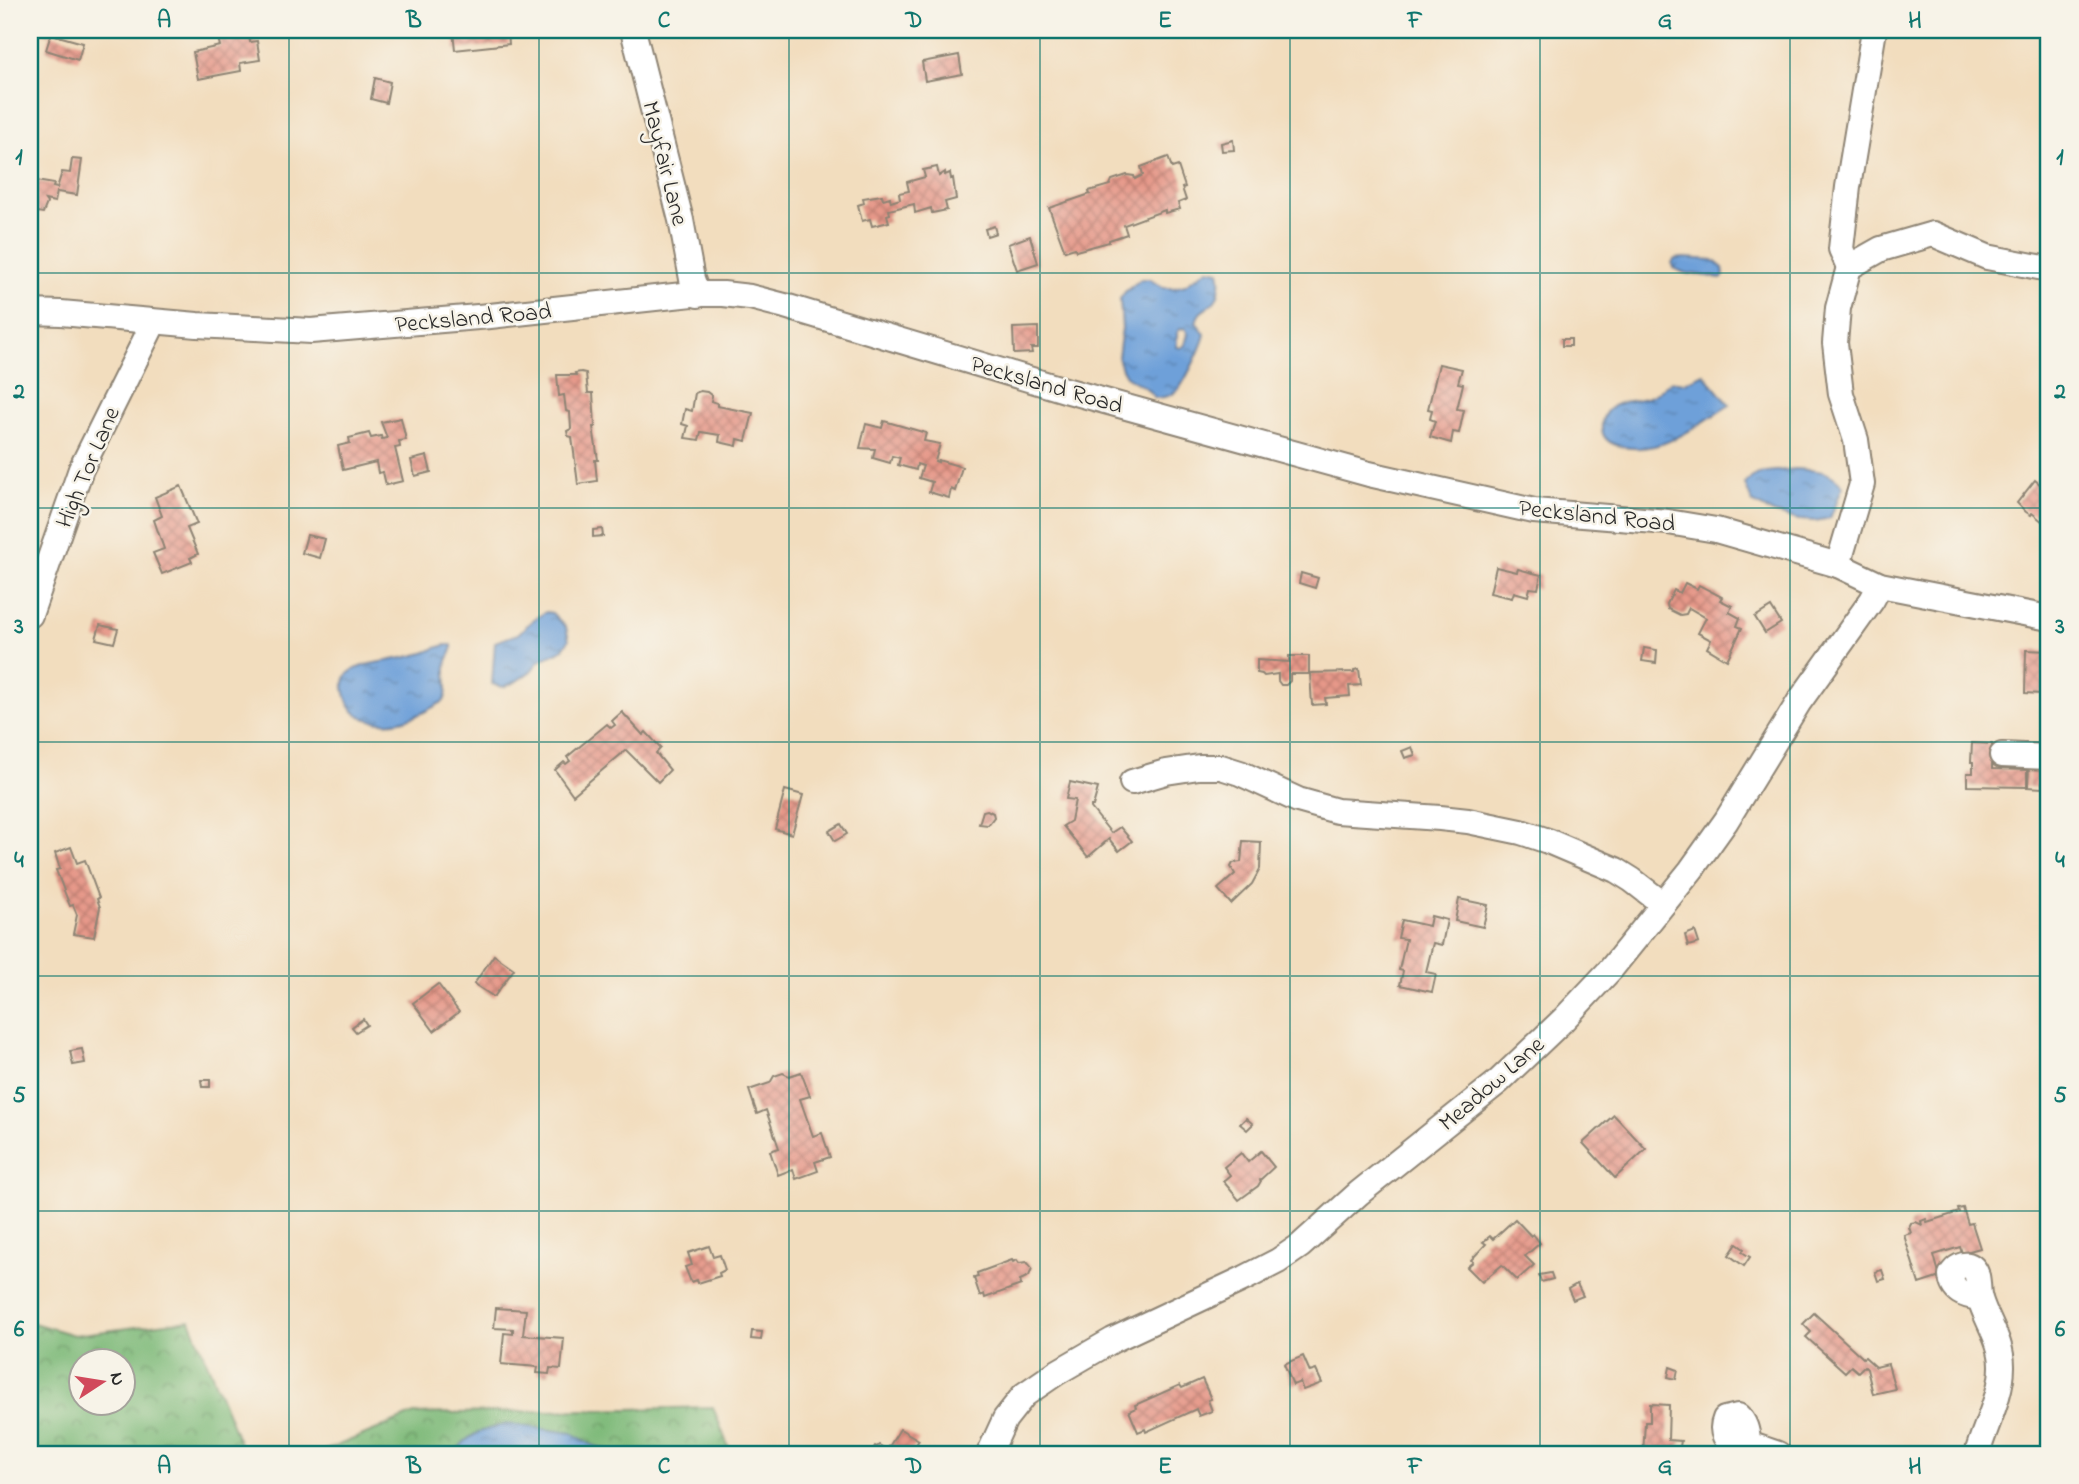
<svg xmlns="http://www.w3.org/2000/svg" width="2079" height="1484" font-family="'Indie Flower',sans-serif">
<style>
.forest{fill:url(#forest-crowns);stroke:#547252;stroke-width:2;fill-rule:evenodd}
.water{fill:url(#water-ripples);stroke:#4c6682;stroke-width:2;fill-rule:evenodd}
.building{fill:url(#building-cross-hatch)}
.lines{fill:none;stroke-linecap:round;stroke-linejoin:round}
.minor-casing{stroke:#8e8474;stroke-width:28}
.minor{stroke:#fff;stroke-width:24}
.grid{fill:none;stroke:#0f766e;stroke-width:2;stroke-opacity:0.55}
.labels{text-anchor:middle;stroke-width:5;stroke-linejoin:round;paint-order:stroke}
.street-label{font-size:24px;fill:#2b2b2b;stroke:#f7f3e8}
.neatline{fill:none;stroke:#0f766e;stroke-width:2.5}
.grid-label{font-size:23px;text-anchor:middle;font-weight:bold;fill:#0f766e}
</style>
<defs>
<pattern id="forest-crowns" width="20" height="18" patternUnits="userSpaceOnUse" patternTransform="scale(1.75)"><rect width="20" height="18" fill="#7eba79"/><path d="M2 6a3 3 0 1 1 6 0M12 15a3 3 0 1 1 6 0" fill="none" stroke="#679763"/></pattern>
<pattern id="water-ripples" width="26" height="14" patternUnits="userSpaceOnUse" patternTransform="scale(1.75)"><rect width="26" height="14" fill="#6ea0d9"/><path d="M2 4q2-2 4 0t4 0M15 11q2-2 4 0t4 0" fill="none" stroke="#5b83b0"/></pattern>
<pattern id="building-cross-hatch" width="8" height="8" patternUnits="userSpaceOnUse" patternTransform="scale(1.75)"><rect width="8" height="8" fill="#e69889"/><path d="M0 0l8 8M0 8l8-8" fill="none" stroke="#bb7c70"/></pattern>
</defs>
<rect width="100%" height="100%" fill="#f7f3e8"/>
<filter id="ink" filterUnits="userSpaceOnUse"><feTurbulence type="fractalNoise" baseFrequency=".0143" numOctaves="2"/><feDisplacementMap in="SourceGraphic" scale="14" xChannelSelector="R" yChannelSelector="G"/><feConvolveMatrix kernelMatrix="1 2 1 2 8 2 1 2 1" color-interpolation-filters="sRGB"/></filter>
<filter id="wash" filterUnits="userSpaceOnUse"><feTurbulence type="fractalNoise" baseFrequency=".00686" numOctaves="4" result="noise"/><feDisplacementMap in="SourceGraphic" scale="28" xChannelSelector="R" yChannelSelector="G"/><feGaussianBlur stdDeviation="1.57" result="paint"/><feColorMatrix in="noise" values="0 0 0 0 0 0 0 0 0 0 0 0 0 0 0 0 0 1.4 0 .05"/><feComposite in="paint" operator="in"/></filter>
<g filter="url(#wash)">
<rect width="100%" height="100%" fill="#f2ddbe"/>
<!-- forest -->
<g class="forest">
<path d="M190 1320 244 1454H30V1322L74 1335ZM80 1362H122V1404H80Z"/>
<polygon points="713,1407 731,1454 317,1454 414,1414"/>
</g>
<!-- water -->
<g class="water">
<polygon points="1685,258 1713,260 1723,268 1724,276 1721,278 1685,273 1673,268 1672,263 1675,259"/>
<path d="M1208 269 1219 271C1222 281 1220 298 1211 305 1203 311 1199 311 1196 322L1205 334C1203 345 1184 384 1177 391 1171 396 1162 398 1155 398L1147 389 1126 376 1122 369 1118 357 1122 328 1120 299 1125 292 1141 279H1149L1163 288H1174L1185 285ZM1185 328 1188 334 1185 345 1181 348 1177 347V333L1180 329Z"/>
<path d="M1704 374 1730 405C1708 418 1679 441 1654 446 1637 450 1599 450 1602 424 1602 419 1605 413 1608 410 1620 399 1636 402 1649 397 1658 394 1663 386 1671 381L1684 383Z"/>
<path d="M1796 469C1817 471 1829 469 1843 486L1830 518 1815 521 1799 520 1773 513 1752 502 1745 484C1757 468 1778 472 1796 469Z"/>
<polygon points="546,612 552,613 566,627 569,640 562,650 539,661 531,671 515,682 503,687 492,684 495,642 518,634 534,619"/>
<path d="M446 645H452C453 654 449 654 447 661 443 674 451 688 444 701 433 707 422 714 410 718 386 727 350 723 345 693 343 687 343 678 349 673 364 661 397 661 416 655 427 653 436 647 446 645Z"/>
<path d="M508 1424 572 1433 592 1445 619 1454H455C467 1433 485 1429 508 1424Z"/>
</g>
<g id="blocks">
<!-- building -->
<g class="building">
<polygon points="34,30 51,30 49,35"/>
<polygon points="234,30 248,30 250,42 257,41 260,60 240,63 241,71 198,79 193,52 220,46 218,38 235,35"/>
<polygon points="453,30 531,30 533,35 511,37 510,32 508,33 509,44 455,50"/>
<polygon points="51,34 83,43 78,60 46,50"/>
<polygon points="959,55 962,74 925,81 922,62"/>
<polygon points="375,78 390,82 386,103 371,99"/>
<polygon points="1233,140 1234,150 1222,151 1221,143"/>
<polygon points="1168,157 1172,168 1178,166 1185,187 1182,188 1186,200 1178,203 1180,209 1165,213 1165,210 1124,225 1127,234 1109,240 1109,242 1076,251 1075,248 1065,251 1049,208 1090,194 1089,191 1110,185 1112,180 1127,175 1134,176 1135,179 1143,175 1141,167"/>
<polygon points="72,159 82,160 77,195 57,192 55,202 45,200 47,203 43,213 30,211 30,180 54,184 53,187 57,188 62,172 70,173"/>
<polygon points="937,167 939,176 945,172 945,175 950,173 951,179 953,178 956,199 945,202 947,210 932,213 931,208 915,213 914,204 889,210 890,214 887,215 889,222 872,226 870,219 862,221 858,205 864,203 863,198 882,195 883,199 890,197 891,202 900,199 899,193 909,191 907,182 925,177 923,170"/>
<polygon points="994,226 996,233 987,236 985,229"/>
<polygon points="1030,236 1038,263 1017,270 1008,244"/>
<polygon points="1038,327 1038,348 1031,348 1032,353 1014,354 1013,328"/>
<rect x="1562" y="339" width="9" height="7"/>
<polygon points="1439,364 1462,369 1458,383 1463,384 1457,409 1464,410 1459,433 1453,432 1451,443 1430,437 1435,421 1430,419 1432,410 1428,409"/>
<polygon points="581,372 586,373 588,393 593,393 595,427 593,427 598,460 595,460 597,481 578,484 572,437 568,436 567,431 571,429 570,412 566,411 564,395 559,396 557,375 576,375 575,373"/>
<polygon points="700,391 707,392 712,396 711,401 717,403 717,406 753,413 746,441 738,439 737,446 719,442 720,435 701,432 699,440 685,438 688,426 682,424 685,409 692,411 695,393"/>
<polygon points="401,418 406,440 399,441 400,447 395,448 403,481 386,485 383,472 378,473 376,462 343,470 338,446 350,443 349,438 369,433 371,438 381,436 382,439 387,438 381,422"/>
<polygon points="884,421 926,433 924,441 940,444 935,461 938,462 938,460 962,467 955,491 951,489 949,498 929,492 932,482 919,478 923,466 917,464 916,470 898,465 900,458 892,456 890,463 873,458 875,449 860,448 866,424 882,428"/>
<polygon points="427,456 431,472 415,476 411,460"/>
<polygon points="2035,480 2049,492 2049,527 2032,513 2031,515 2026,512 2017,503"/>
<polygon points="181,486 197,524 187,528 198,554 190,558 192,562 162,574 153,553 164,549 154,520 162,516 155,497"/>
<polygon points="602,529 603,536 593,537 593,530"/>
<polygon points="307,535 325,539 320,558 302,553"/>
<polygon points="1496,567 1517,572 1518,569 1541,575 1538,589 1530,588 1528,596 1514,592 1512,598 1490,593"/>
<polygon points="1301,573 1318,578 1315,588 1299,583"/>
<polygon points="1685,583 1697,589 1699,585 1722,597 1720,600 1732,606 1729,612 1740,618 1737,626 1742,628 1727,660 1707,648 1711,640 1698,633 1706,618 1689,608 1686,614 1680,615 1668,609 1667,604 1674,590 1680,593"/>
<polygon points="1771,607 1781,623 1765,633 1755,617"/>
<polygon points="100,625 118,629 114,643 96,639"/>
<polygon points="1644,648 1657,650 1656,663 1642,661"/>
<polygon points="2026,650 2049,651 2049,715 2042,715 2042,694 2025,693"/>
<polygon points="1289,656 1309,656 1309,674 1290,674 1290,681 1286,685 1281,685 1278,681 1278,674 1264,676 1262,674 1257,673 1257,660 1289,662"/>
<polygon points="1359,669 1361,685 1349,686 1350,696 1325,698 1326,704 1312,705 1310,673 1354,672 1354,670"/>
<polygon points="622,712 643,735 646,732 661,748 656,753 670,770 658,782 626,750 573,795 555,770 564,762 566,764 570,761 567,757 607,724 611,728 615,725 612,721"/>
<polygon points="1972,743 1992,744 1992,769 2027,770 2027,787 1967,786 1967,773 1973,773 1973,762 1971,762"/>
<polygon points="1412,747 1415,755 1405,758 1402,751"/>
<polygon points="2029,765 2049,766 2049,782 2042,782 2042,788 2028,787"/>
<polygon points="1070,782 1098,788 1093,806 1091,806 1091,808 1111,833 1120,827 1132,841 1119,851 1109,839 1088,857 1063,826 1071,821 1075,800 1066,799"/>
<polygon points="785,790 803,795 792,834 775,829"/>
<polygon points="987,810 993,813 994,817 988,825 979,824 983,811"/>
<polygon points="841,824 847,834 835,841 829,831"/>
<polygon points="1243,841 1261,842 1260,869 1252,884 1231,904 1218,889 1235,874 1231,867 1233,863 1241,862"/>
<polygon points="71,847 77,863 85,860 99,898 97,899 100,907 94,937 73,934 77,915 73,905 70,906 56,870 60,869 55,853"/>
<polygon points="1459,899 1488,905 1483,927 1455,921"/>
<polygon points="1431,916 1447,920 1442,945 1433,943 1426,972 1436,974 1432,992 1400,985 1403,971 1399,970 1406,939 1398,938 1402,920 1429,926"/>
<polygon points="1695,931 1699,943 1688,946 1685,935"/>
<polygon points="494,955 514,969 494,997 474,984"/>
<polygon points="438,984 459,1012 434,1031 413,1003"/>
<polygon points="363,1019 367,1025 356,1032 352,1027"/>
<polygon points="82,1049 85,1063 73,1065 70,1051"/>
<polygon points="801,1072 810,1096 800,1099 813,1136 822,1133 830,1157 815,1162 818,1171 796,1179 793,1169 778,1175 770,1151 779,1148 766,1110 757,1114 749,1090 770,1083 774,1076 783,1073 789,1076"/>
<polygon points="201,1080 210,1080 210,1087 202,1087"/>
<polygon points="1614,1115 1646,1149 1615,1178 1583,1143"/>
<polygon points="1246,1118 1253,1124 1247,1130 1240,1124"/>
<polygon points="1261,1151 1274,1167 1260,1180 1261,1181 1258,1186 1239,1200 1223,1181 1230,1175 1224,1167 1241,1153 1248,1162"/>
<polygon points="1963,1208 1968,1224 1972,1223 1980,1248 1962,1253 1960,1247 1934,1255 1940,1277 1919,1284 1904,1235 1911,1233 1909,1227 1911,1223 1916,1222 1922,1225 1921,1221 1926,1219 1927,1222 1959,1212 1958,1209"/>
<polygon points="1515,1219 1531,1236 1533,1234 1540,1243 1525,1256 1534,1265 1517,1280 1502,1265 1482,1282 1467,1267 1473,1262 1471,1260 1486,1244 1483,1242 1490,1236 1493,1239"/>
<polygon points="1737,1244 1744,1249 1742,1252 1750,1257 1744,1266 1729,1255"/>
<polygon points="709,1246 713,1257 720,1255 725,1270 719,1273 720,1276 698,1283 697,1280 691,1282 685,1267 692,1265 688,1253"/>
<polygon points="1012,1260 1013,1262 1017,1260 1019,1263 1027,1262 1032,1268 1029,1276 1020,1280 1021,1285 985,1298 984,1294 980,1296 974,1278 978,1277 977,1273"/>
<polygon points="1882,1270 1885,1279 1878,1281 1875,1272"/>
<polygon points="1551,1273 1553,1279 1541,1282 1539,1275"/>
<polygon points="1577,1284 1583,1296 1573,1300 1568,1289"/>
<polygon points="496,1308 526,1310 523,1335 564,1338 561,1369 550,1368 549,1374 537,1373 538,1367 501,1364 504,1333 513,1334 513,1329 494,1328"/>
<polygon points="1814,1313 1863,1358 1865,1357 1876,1367 1888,1364 1895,1389 1873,1394 1867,1369 1864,1366 1858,1372 1851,1366 1845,1372 1806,1337 1811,1332 1803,1324"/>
<polygon points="752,1331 762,1332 761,1340 751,1339"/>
<polygon points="1303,1356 1310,1372 1316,1370 1322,1383 1303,1390 1300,1382 1293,1385 1284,1364"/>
<polygon points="1670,1367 1678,1370 1676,1379 1668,1377"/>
<polygon points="1202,1379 1211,1399 1208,1400 1212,1411 1199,1416 1196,1409 1146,1432 1145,1429 1138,1432 1129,1411 1136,1408 1135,1405 1180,1385 1182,1388"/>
<polygon points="1650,1404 1669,1405 1668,1440 1681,1441 1679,1452 1691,1452 1691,1454 1643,1454 1645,1422 1650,1422"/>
<polygon points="900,1429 919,1440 910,1454 871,1453 875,1446 877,1447 879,1445 887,1450"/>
</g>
</g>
</g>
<g filter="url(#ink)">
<use href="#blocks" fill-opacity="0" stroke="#8e8474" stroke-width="2"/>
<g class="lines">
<defs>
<g id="minor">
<polyline points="633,30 681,220 692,279 698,295"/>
<polyline points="1849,267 1841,249 1848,187 1874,30"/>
<polyline points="30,312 61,313 197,325 311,331 490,316 692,294 723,294 750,297 785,306 1065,390 1369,474 1534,511 1668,522 1716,530 1838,565 1880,585 2049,618"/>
<polyline points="1838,565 1862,484 1856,440 1841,394 1835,343 1838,308 1849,267 1881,249 1933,234 1987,257 2049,269"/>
<polyline points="30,615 81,469 154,322"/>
<polyline points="2002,755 2049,757"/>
<polyline points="1132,782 1166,772 1199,767 1221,767 1240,773 1298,800 1337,811 1440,818 1468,821 1521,832 1548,841 1616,870 1632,880 1663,904"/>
<path d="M1749 1445C1747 1434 1747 1424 1738 1416L1725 1419C1720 1431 1725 1443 1738 1445 1741 1445 1747 1445 1750 1445 1759 1447 1769 1451 1778 1454"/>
<polyline points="989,1454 1005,1419 1024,1395 1056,1373 1113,1340 1245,1278 1278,1261 1300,1246 1359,1193 1498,1082 1563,1020 1611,969 1691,870 1726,821 1799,702 1872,600 1880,585"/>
<path d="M1977 1454C1985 1426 2002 1395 2002 1366 2002 1341 1987 1322 1980 1299 1977 1290 1980 1275 1973 1268 1965 1260 1955 1268 1951 1275 1952 1292 1964 1296 1980 1298"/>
</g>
</defs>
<!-- minor casing -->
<use href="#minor" class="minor-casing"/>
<!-- minor -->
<use href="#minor" class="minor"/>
</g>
</g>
<!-- grid -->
<path class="grid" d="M289 30V1454M539 30V1454M789 30V1454M1040 30V1454M1290 30V1454M1540 30V1454M1790 30V1454M30 273H2049M30 508H2049M30 742H2049M30 976H2049M30 1211H2049"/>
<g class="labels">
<!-- street labels -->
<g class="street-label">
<text transform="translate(666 163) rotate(76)" y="8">Mayfair Lane</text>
<text transform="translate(473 317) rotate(-5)" y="8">Pecksland Road</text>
<text transform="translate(1047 384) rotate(16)" y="8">Pecksland Road</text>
<text transform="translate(87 467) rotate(-67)" y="8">High Tor Lane</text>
<text transform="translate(1597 515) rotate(6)" y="8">Pecksland Road</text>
<text transform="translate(1491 1083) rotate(-41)" y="8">Meadow Lane</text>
</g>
</g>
<!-- margin -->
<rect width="2079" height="1484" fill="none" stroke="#f7f3e8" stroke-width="77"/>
<!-- north arrow -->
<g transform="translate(102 1382) rotate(78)"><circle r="33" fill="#f7f3e8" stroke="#a5a39c" stroke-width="2"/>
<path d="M0-5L12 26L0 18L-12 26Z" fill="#d1495b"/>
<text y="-10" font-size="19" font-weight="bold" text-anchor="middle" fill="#2b2b2b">N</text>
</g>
<rect x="38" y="38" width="2002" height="1408" class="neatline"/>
<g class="grid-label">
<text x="164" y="27">A</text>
<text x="414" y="27">B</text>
<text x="664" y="27">C</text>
<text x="914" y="27">D</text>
<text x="1165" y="27">E</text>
<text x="1415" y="27">F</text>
<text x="1665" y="27">G</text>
<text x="1915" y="27">H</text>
<text x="19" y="164">1</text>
<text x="2060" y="164">1</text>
<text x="19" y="398">2</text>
<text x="2060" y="398">2</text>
<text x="19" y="633">3</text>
<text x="2060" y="633">3</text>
<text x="19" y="867">4</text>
<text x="2060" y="867">4</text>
<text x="19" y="1102">5</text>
<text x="2060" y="1102">5</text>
<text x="19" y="1336">6</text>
<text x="2060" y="1336">6</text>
<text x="164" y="1473">A</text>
<text x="414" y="1473">B</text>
<text x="664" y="1473">C</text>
<text x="914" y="1473">D</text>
<text x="1165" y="1473">E</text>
<text x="1415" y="1473">F</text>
<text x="1665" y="1473">G</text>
<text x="1915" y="1473">H</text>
</g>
</svg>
